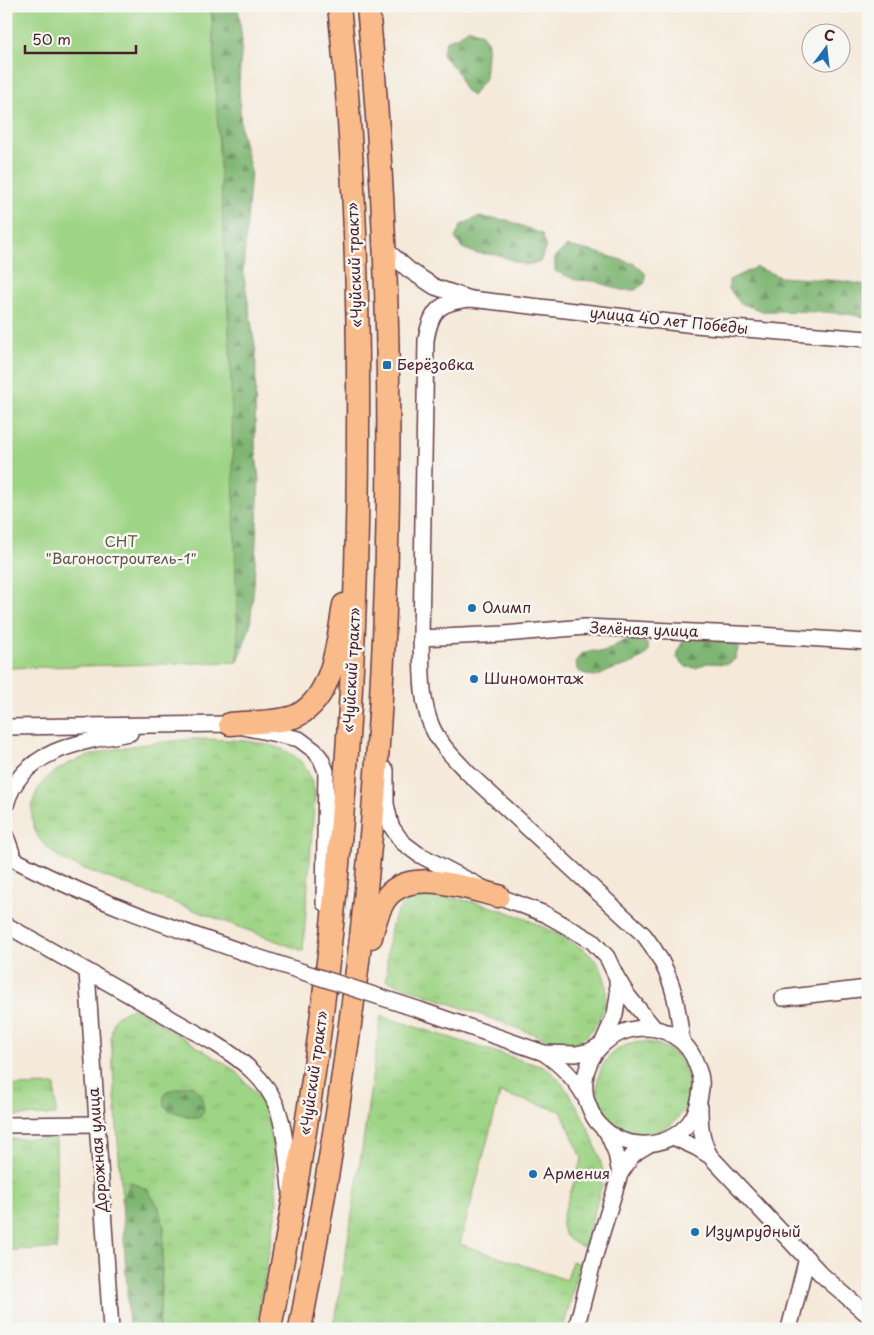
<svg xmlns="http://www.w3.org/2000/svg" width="874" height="1335" font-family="'Playpen Sans',sans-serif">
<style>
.grass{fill:url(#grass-tufts);stroke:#747a58}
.forest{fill:url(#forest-firs);stroke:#646a4e}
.green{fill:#9ed485;stroke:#747a58}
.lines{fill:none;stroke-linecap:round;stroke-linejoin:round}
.minor-casing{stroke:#643d45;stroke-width:18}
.highway-casing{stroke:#643d45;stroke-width:25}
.minor{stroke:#fff;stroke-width:15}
.highway{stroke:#fabb8b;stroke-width:22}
.minor-bridge-casing{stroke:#643d45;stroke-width:18;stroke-linecap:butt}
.minor-bridge{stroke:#fff;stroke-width:15}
.poi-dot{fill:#1f6fb2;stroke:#f6f6f2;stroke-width:2}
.labels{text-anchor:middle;stroke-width:5;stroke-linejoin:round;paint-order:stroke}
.street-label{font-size:15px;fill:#4a1f2b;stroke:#f6f6f2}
.poi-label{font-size:15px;fill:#4a1f2b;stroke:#f6f6f2;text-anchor:start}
.park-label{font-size:15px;fill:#635546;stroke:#f6f6f2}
</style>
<defs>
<pattern id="grass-tufts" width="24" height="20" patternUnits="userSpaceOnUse" patternTransform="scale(1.25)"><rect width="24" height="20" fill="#9ed485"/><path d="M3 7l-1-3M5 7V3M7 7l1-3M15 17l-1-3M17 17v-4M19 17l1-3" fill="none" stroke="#8ab673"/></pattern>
<pattern id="forest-firs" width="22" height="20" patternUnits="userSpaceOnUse" patternTransform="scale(1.25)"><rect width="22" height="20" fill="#7eb672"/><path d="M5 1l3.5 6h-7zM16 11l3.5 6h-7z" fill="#69935e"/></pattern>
</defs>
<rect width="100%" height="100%" fill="#f6f6f2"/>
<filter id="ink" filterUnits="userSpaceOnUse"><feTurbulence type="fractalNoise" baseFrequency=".02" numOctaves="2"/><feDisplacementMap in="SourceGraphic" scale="10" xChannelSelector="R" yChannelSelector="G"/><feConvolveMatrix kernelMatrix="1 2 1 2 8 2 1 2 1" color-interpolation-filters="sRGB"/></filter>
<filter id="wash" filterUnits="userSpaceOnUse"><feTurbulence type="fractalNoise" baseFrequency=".0096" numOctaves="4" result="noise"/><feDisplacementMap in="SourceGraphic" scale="20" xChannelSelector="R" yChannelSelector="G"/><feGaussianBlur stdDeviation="1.12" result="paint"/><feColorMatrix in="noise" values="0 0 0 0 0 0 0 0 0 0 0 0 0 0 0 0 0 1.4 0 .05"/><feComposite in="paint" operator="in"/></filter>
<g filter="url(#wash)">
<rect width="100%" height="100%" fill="#f5e9d9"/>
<!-- grass -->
<g class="grass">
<path d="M193 739C225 740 286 737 305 767 310 775 312 784 315 792L303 951 66 862C46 849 31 836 32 811 34 749 148 744 193 739Z"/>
<path d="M419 896C470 896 520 913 564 938 573 943 583 948 590 955 610 973 611 1003 596 1024 591 1032 585 1039 576 1042 568 1044 559 1041 550 1040L386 980C388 957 386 925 402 905 406 900 413 898 419 896Z"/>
<path d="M132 1009 139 1010 236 1071 256 1094 264 1107 273 1143 277 1204 256 1329H159L164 1227 131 1182 122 1201 111 1037C113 1021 114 1013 132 1009Z"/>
<path d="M381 1016 546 1068C573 1088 600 1147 604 1178L584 1247C570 1242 560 1235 562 1218L582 1158 561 1111 500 1093 460 1244 567 1280 572 1261 580 1264 563 1329H332L337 1309 360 1163Z"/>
<circle cx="643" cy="1088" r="46"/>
<polygon points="55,1085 56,1115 6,1116 6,1086"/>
<polygon points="56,1138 57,1249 6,1250 6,1139"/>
</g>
<!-- forest -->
<g class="forest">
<polygon points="211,6 238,6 242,40 239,83 241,130 251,171 243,271 256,352 255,444 259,480 254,585 250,626 238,662 230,351"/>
<path d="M469 28 481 33 488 42 485 79 472 96C460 88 463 84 458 73 454 66 446 61 442 55L446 41 458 36Z"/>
<polygon points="478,217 507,220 542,234 546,246 540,262 525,265 498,255 475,253 462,248 455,238 461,225"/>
<polygon points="567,246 595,252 635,264 645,273 645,283 635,290 621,290 594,281 576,280 555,271 555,257"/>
<polygon points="756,267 781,277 842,281 867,285 868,318 848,314 824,312 762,311 740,303 729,289 729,280"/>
<polygon points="696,639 719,641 739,646 735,659 728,664 707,663 696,668 686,667 677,658 679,648 684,640"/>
<path d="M633 640 647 643 649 651C639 664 625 665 611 670 606 672 600 676 596 676 589 676 582 673 577 670L576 661 581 654 593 651 604 652 623 641Z"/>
<path d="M190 1085C202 1088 202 1100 204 1111L201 1116C191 1119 187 1116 178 1113 165 1110 159 1104 167 1091Z"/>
<polygon points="131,1182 148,1190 158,1206 164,1227 159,1329 129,1329 122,1201"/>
</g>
<!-- green -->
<polygon class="green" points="6,6 211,6 230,351 238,662 6,668"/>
</g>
<g filter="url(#ink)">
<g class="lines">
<defs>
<g id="minor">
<polyline points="384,248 409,270 435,287 471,299 695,325 868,339"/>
<path d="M471 299C440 302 431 309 426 340L421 638C422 667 420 700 432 727 440 745 455 759 468 773L644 935C672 971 677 998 682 1042"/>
<polyline points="421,638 504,634 585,627 759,635 868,642"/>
<polyline points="6,727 230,724 299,739 315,751 321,759 326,771 324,903"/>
<polyline points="386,770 386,804 391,826 402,842 418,854 498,896 545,914 592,941 607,957 617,978 628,996 654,1028"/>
<path d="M6 805C20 750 83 741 130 733"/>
<polyline points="6,836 14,859"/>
<path d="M6 855C85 898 170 927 254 956"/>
<path d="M6 925 216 1044C240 1059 266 1078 277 1107 286 1132 287 1161 290 1188"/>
<polyline points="87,972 111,1329"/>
<polyline points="783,998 868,988"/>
<polyline points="420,1010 544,1053 576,1054 590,1051 602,1044 615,1015 618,995 617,980"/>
<path d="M544 1053C561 1065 575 1078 585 1097 590 1107 591 1116 599 1124 623 1151 665 1151 689 1123 697 1113 700 1100 701 1088 702 1079 700 1074 697 1066 678 1008 593 1020 585 1079 584 1086 585 1092 586 1099"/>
<path d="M700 1107C700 1125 701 1139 710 1156"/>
<polyline points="6,1125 97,1124"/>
<polyline points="607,1132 616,1153 620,1174"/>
<polyline points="673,1137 697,1148 710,1156 822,1275 868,1315"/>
<polyline points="576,1329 595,1255 620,1174 632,1156 638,1151 648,1145"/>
<polyline points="789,1329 807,1258"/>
</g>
<g id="highway">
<path d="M230 724C248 722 283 723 298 715 334 696 338 639 344 605"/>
<path d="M371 937C374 925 377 912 384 901 406 865 466 888 498 896"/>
<path d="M270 1329C290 1224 309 1119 322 1013 346 820 358 627 358 433 359 291 354 148 339 6"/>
<path d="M300 1329C327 1186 350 1044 365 900 395 604 396 302 368 6"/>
</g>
</defs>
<!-- minor casing -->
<use href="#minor" class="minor-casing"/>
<!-- highway casing -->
<use href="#highway" class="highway-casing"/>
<!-- minor -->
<use href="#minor" class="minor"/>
<!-- highway -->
<use href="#highway" class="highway"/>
<defs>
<polyline id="minor-bridge" points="254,956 420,1010"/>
</defs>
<!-- minor-bridge casing -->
<use href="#minor-bridge" class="minor-bridge-casing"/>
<!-- minor-bridge -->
<use href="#minor-bridge" class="minor-bridge"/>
</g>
</g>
<!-- markers -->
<g class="poi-dot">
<rect x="382" y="360" width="10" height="10" rx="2.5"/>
<circle cx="472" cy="608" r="5"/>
<circle cx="474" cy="679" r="5"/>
<circle cx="533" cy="1174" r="5"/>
<circle cx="695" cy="1232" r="5"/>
</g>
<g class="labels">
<!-- street labels -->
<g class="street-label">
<text transform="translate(355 265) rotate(-92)" y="5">«Чуйский тракт»</text>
<text transform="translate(669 321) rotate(6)" y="5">улица 40 лет Победы</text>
<text transform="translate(644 630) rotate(2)" y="5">Зелёная улица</text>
<text transform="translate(352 670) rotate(-87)" y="5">«Чуйский тракт»</text>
<text transform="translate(314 1073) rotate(-82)" y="5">«Чуйский тракт»</text>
<text transform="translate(98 1150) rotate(-94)" y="5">Дорожная улица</text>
</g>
<!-- poi labels -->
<g class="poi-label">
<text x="397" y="370">Берёзовка</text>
<text x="482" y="613">Олимп</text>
<text x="484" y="684">Шиномонтаж</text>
<text x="543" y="1179">Армения</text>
<text x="705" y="1237">Изумрудный</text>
</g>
<!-- park labels -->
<g class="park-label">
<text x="121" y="547">СНТ<tspan x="121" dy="17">"Вагоностроитель-1"</tspan></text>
</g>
</g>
<!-- margin -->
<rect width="874" height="1335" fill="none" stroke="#f6f6f2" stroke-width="25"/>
<!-- north arrow -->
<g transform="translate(826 48) rotate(15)"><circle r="24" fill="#f6f6f2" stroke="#b1a0a2"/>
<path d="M0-4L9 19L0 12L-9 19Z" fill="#1f6fb2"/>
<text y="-8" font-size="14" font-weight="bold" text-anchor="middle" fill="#4a1f2b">С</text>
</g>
<!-- scale -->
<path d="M25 45v8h111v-8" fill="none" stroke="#4a1f2b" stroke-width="2.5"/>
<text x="32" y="45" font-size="15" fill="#4a1f2b" stroke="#f6f6f2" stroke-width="4" paint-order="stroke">50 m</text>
</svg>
